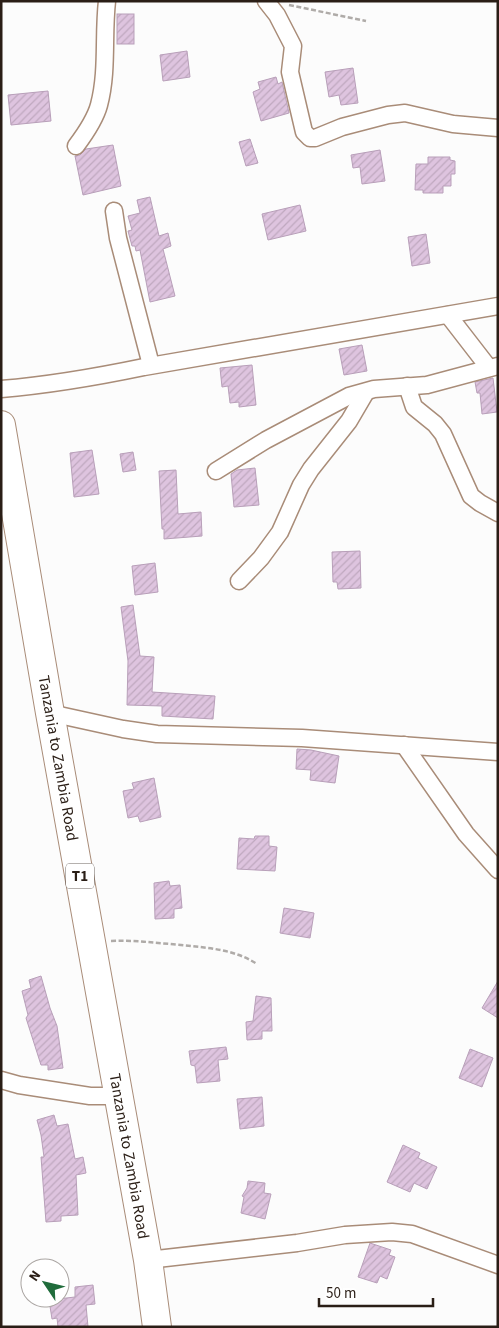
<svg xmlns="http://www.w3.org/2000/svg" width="499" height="1328" font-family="'Source Sans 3',sans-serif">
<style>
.building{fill:url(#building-hatch);stroke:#b89fb9}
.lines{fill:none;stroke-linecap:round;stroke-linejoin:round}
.minor-casing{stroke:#a98c78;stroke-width:19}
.trunk-casing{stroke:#a98c78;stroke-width:30}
.path{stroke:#afaba8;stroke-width:2.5;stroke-dasharray:5 2.5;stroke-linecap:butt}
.minor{stroke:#fff;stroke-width:16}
.trunk{stroke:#fff;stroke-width:28}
.labels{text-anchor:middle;stroke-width:4;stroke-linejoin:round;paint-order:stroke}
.shield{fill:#fff;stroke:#6a625c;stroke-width:1}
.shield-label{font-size:15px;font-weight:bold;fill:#2a1e16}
.street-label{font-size:16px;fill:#2a1e16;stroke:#fff}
</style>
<defs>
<pattern id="building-hatch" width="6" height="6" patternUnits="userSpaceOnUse" patternTransform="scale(1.25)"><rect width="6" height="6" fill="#dec4df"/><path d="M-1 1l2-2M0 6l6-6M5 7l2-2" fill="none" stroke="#bfa8bf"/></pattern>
</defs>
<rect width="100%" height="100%" fill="#fcfcfc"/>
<!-- building -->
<g class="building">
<rect x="117" y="14" width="17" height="30"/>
<polygon points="187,51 190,77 163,81 160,55"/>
<polygon points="353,68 358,103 341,105 339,95 329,97 325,72"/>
<polygon points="276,77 278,84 282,82 289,113 261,121 253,92 260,89 258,82"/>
<polygon points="48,91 51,121 11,125 8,95"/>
<polygon points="250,139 258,163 246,166 239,142"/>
<polygon points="113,145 121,186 83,195 75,156 80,155 86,149"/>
<polygon points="380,150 385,181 362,184 360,167 353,168 351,155"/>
<polygon points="428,157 450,157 450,160 455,161 455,174 451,174 451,186 443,186 443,193 423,193 423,190 415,190 416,164 428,164"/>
<polygon points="150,197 159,236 168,233 171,246 163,249 175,296 150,302 140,250 136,251 135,246 132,246 128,231 132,230 128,216 140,213 137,200"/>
<polygon points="300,205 306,231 268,240 262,214"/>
<polygon points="426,234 430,263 412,266 408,237"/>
<polygon points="362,345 367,371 344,375 339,349"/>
<polygon points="252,365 256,405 239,407 239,402 230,403 228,386 222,387 220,368"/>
<polygon points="493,378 497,412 482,414 480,393 477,393 475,382"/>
<polygon points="92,450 99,494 74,497 70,453"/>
<polygon points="133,452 136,470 123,472 120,454"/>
<polygon points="255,468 259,505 234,507 231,474 237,470"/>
<polygon points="176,470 178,514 201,512 202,536 164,539 164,529 162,529 159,471"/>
<polygon points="360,551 361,588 338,589 337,582 333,582 332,552"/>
<polygon points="155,563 158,592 135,595 132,566"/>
<polygon points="133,605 140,656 154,657 152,692 215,696 213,719 162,716 162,706 127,705 128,661 121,607"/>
<polygon points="297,749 311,750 339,756 335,783 310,780 311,770 296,769"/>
<polygon points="154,778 161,817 140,822 138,816 128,818 123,791 134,789 132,783"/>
<polygon points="255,836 269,836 269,846 277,847 275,871 237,869 239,838 254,839"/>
<polygon points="169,881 170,886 180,885 182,908 174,909 174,918 155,919 154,883"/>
<polygon points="284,908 314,913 310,938 280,933"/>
<polygon points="41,976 50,1008 57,1026 63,1068 48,1070 48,1065 41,1065 26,1018 28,1015 22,991 31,988 29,980"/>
<polygon points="498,981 498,1018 482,1008"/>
<polygon points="256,996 271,998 272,1031 262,1031 262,1039 247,1040 246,1022 253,1021"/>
<polygon points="226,1047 228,1059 218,1060 220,1081 197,1083 195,1066 191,1065 189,1051"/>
<polygon points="470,1049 493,1058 482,1087 459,1078"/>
<polygon points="262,1097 264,1126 240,1129 237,1099"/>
<polygon points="54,1115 57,1126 68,1124 75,1159 83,1157 86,1173 76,1175 78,1215 61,1216 61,1221 46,1222 41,1157 44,1157 41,1135 37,1120"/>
<polygon points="403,1145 420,1153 418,1158 437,1167 427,1189 414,1183 410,1192 387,1182"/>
<polygon points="248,1181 265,1183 264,1193 271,1194 265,1219 241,1213 244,1197 242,1196 247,1188"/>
<polygon points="370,1243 391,1250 389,1255 395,1257 387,1279 380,1276 377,1283 358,1277"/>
<polygon points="93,1285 95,1304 86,1305 88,1327 58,1327 57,1318 52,1319 49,1300 75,1297 75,1287"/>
</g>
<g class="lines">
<defs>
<g id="minor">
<polyline points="266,1 277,15 293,46 290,72 304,132 310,138 315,138 342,127 388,115 405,113 453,124 498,128"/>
<path d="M76 146C85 134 95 120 99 105 108 71 103 36 107 1"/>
<polyline points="114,211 118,238 151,365"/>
<polyline points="448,315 489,368"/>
<polyline points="407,386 414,407 435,424 443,434 471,496 480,503 498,513"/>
<path d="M1 389C50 385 96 377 144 367L498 306"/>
<polyline points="216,471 266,440 349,396 374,389 427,385 498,366"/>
<polyline points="239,581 261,558 280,532 301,485 311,469 349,421 366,392"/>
<polyline points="50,713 123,729 157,734 302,738 498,752"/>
<polyline points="404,745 466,834 498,870"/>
<polyline points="1,1080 19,1085 90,1096 119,1096"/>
<polyline points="148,1260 297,1243 345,1235 392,1232 412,1234 498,1265"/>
</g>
<polyline id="trunk" points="1,425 50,713 148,1260 157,1327"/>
</defs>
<!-- minor casing -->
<use href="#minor" class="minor-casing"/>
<!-- trunk casing -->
<use href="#trunk" class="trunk-casing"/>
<!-- path -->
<g class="path">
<polyline points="289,5 366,21"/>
<path d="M111 941C135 940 157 943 181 945 208 948 234 949 257 964"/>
</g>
<!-- minor -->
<use href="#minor" class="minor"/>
<!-- trunk -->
<use href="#trunk" class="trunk"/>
</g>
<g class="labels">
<!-- shield labels -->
<rect class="shield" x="66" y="863.5" width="28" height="25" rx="4"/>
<g class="shield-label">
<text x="80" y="881">T1</text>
</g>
<!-- street labels -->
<g class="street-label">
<text transform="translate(59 758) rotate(80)" y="6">Tanzania to Zambia Road</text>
<text transform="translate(130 1156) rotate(80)" y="6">Tanzania to Zambia Road</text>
</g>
</g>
<!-- border -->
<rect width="499" height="1328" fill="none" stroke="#2a1e16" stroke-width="5"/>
<!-- north arrow -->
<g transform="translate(45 1283) rotate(305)"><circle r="24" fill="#ffffff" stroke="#aaa5a2"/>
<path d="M0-4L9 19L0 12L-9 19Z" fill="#206c3b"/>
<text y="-8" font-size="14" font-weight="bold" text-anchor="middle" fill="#2a1e16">N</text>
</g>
<!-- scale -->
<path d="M319 1298v8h114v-8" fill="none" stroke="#2a1e16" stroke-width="2.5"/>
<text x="326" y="1298" font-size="15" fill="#2a1e16" stroke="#ffffff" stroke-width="4" paint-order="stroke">50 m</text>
</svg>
